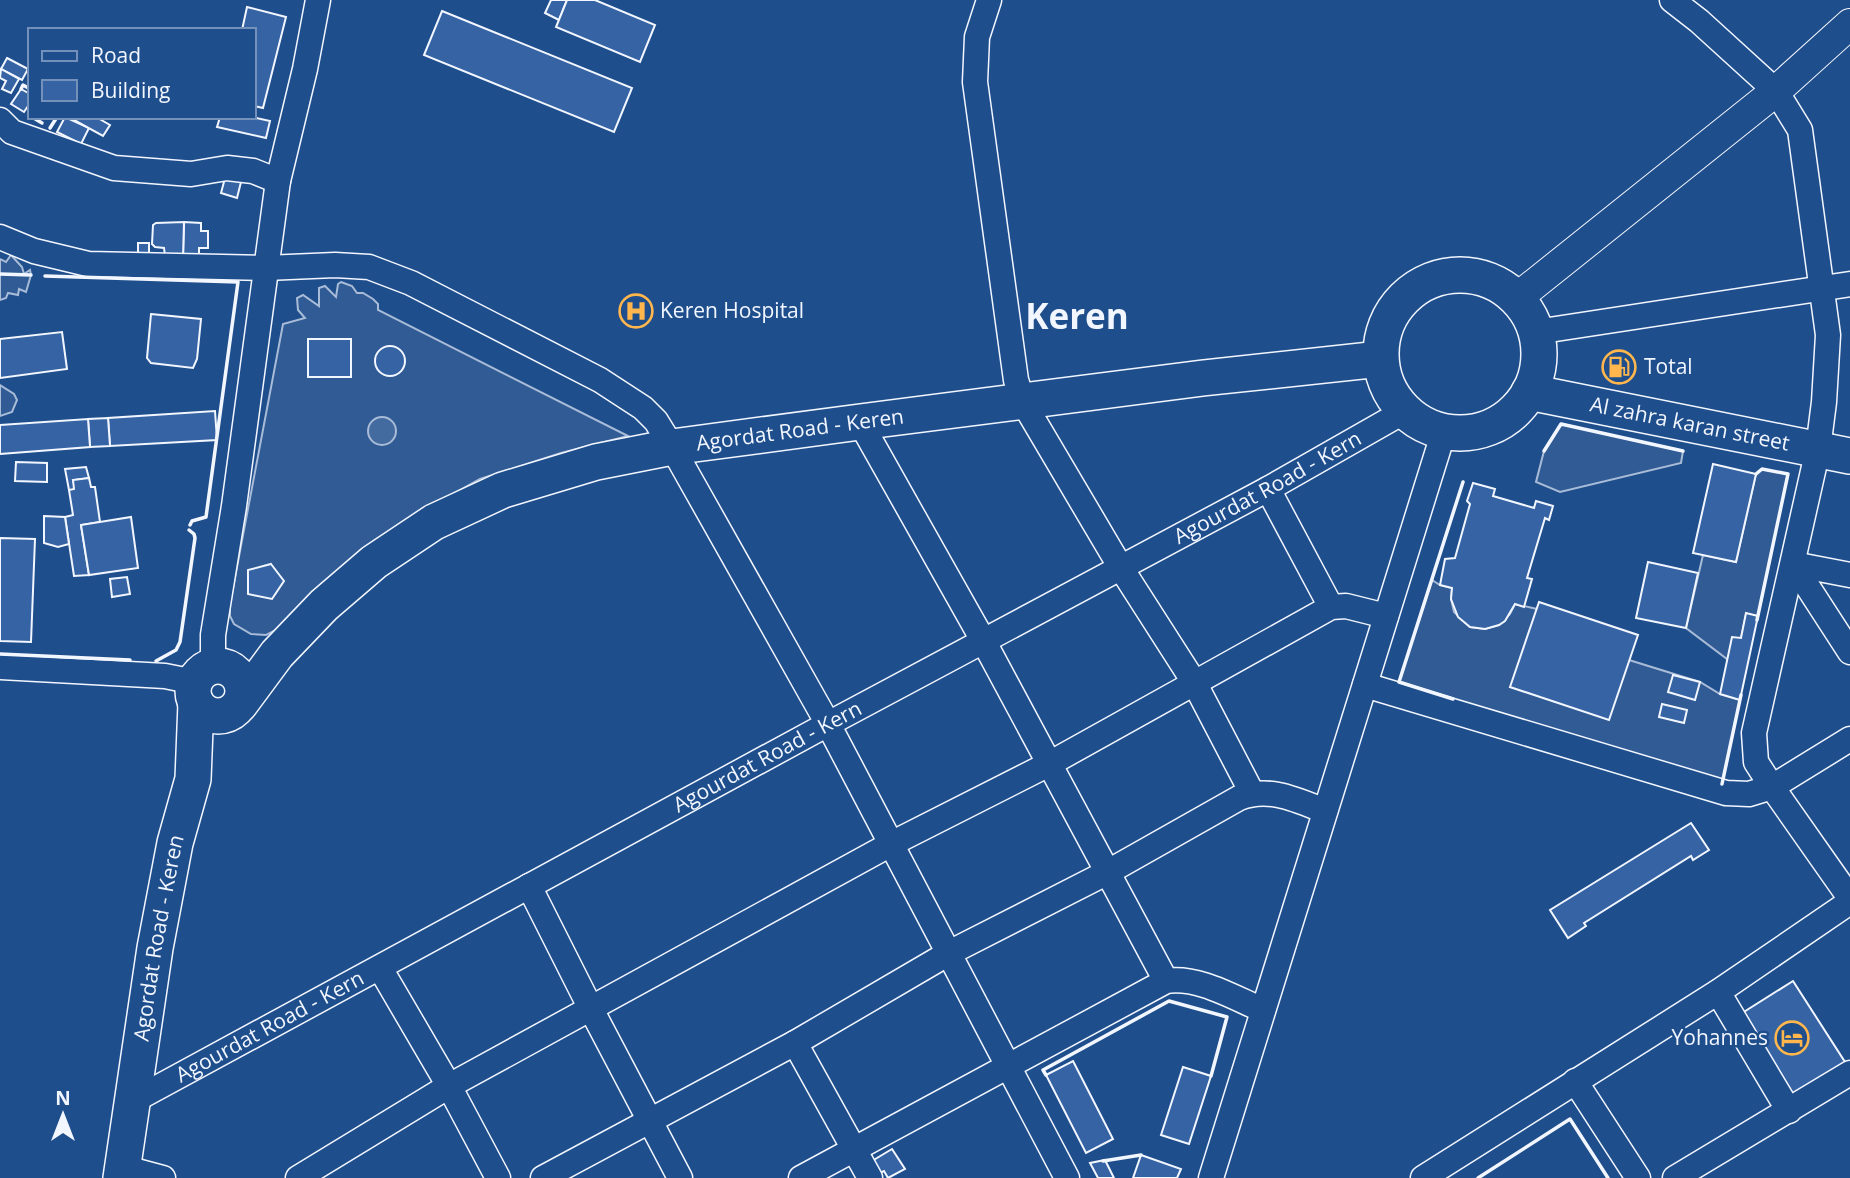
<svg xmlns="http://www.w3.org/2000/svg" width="1850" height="1178" font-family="'Open Sans',sans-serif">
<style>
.built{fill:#305b95;stroke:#a8bbd7;stroke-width:2}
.water{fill:#446ba0;stroke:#a8bbd7;stroke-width:2}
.building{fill:#3563a3;stroke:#f2f6ff;stroke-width:2}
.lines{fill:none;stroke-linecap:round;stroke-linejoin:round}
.minor-casing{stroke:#f2f6ff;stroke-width:27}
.major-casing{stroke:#f2f6ff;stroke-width:32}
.highway-casing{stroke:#f2f6ff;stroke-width:38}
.minor{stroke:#1f4e8c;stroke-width:24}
.major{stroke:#1f4e8c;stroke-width:30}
.highway{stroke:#1f4e8c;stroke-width:35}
.wall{stroke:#f2f6ff;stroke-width:3.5}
.labels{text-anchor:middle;stroke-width:5;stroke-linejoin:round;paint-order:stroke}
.poi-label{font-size:21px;fill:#f2f6ff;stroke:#1f4e8c;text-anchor:start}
.street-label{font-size:21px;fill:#f2f6ff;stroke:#1f4e8c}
.town-label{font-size:35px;font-weight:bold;fill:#f2f6ff;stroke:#1f4e8c}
</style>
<rect width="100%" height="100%" fill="#1f4e8c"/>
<!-- built -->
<g class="built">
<polygon points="11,255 22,267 24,274 30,270 31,275 26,292 19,289 18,295 8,293 6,298 0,300 0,259 6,262"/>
<polygon points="341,282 352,286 357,293 363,293 373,299 378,304 378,310 628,436 561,453 480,479 424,510 278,629 266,635 251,634 234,624 230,616 230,604 283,324 305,318 298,310 297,298 303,295 319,306 319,288 325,286 336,297 338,284"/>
<polygon points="0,385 14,394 17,400 12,412 0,416"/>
<polygon points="1561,424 1683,451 1681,463 1560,492 1536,482 1544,451"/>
<polygon points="1762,469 1788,474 1758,616 1746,614 1741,638 1727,659 1686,628 1703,555 1736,562 1756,474"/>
<polygon points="1432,580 1440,585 1452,588 1451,599 1454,612 1470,627 1485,629 1499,625 1510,614 1515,604 1537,609 1629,660 1700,682 1720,694 1740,700 1722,785 1399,682"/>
</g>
<!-- water -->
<circle class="water" cx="382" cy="431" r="14"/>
<!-- building -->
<g class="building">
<polygon points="551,0 567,0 559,20 545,13"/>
<polygon points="567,0 595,0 655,25 640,62 556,27"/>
<polygon points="247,7 286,17 263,108 254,106 254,30 242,30"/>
<polygon points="442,11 632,88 614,132 424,55"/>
<polygon points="7,58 28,69 22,80 1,69"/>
<polygon points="1,69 19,79 11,93 2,89 6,81 0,78"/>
<polygon points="21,89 30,94 30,103 24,112 11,104"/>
<polygon points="65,117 89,128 81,144 57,132"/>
<polygon points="75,117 96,117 110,125 103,136 74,120"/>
<polygon points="220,117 252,117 270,121 266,138 217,127"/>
<polygon points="225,178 241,182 237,198 221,193"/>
<polygon points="184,222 201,223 201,231 208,231 208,248 199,248 199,257 183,257"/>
<polygon points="184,222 183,257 165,256 164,248 155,247 152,244 153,225 156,223"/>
<rect x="138" y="243" width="11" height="11"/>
<polygon points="151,314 201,319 197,359 193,368 151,363 147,358"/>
<polygon points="62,332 67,369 0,378 0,339"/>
<rect x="308" y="339" width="43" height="38"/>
<circle cx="390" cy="361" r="15"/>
<polygon points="215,411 217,440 110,446 108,418"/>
<polygon points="108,418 110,446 90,447 88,419"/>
<polygon points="88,419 90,447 0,454 0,425"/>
<polygon points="16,462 47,463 47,482 15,481"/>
<polygon points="1713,464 1756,474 1736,562 1693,553"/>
<polygon points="86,467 89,478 73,480 76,490 69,490 65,469"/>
<polygon points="89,478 91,487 95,487 100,522 81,525 89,575 74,576 65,517 73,515 69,490 74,489 73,480"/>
<polygon points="1473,483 1495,489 1493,496 1534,508 1536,501 1553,506 1549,520 1545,518 1527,578 1532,579 1524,607 1515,604 1505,621 1499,625 1485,629 1470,627 1458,617 1451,599 1452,588 1440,585 1445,559 1455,558 1470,504 1467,501"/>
<polygon points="44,516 65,517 69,544 58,547 44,543"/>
<polygon points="131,517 138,568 89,575 81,525"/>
<polygon points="0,538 35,539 31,642 0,641"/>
<polygon points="1648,562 1698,573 1686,628 1636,618"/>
<polygon points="271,564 284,581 272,599 248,594 248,570"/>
<polygon points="127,577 130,594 112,597 110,579"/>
<polygon points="1539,602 1638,635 1609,720 1510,687"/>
<polygon points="1746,613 1758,616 1740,700 1720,694 1732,637 1741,638"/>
<polygon points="1673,675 1700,682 1695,700 1668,692"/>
<polygon points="1662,704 1687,710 1684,723 1659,717"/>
<polygon points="1691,823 1709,850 1693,860 1691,856 1584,923 1586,926 1568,938 1550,910"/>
<polygon points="1793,981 1845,1062 1791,1096 1739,1015"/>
<polygon points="1073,1061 1113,1139 1086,1153 1046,1075"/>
<polygon points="1183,1067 1211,1076 1189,1144 1161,1135"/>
<polygon points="892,1149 905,1169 888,1178 884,1171 880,1173 872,1161"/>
<polygon points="1141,1155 1181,1169 1177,1178 1133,1178"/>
<polygon points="1105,1160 1114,1178 1098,1178 1090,1163"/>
</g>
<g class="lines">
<defs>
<g id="minor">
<polyline points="989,0 977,37 975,82 1016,380 1023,402 1121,568 1194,682 1252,793"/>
<polyline points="1672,0 1699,21 1776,91 1800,130 1828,335 1824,402 1818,449 1754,733 1756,762 1772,787 1850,898"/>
<polyline points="0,120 12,132 114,168 191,174 227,168 253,171 278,181"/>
<polyline points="0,237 34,251 88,264 266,268 335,265 369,267 411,283 600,380 643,408 656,421 672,447 828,724 1067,1178"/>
<polyline points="1536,332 1850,284"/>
<polyline points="860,422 984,642 1166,981"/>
<polyline points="1268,489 1331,607"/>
<polyline points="1850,575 1793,564 1850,652"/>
<polyline points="0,667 165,676 185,680 194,687"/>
<polyline points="213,667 213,635 234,506 278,181 305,69 318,0"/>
<polyline points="1365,685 1726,793 1749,794 1772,787 1850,739"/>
<polyline points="529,886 591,1009 680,1178"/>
<polyline points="380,968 449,1086 498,1178"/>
<polyline points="1718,992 1789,1111"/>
<polyline points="795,1043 870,1178"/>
<polyline points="1575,1081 1638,1178"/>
<path id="s1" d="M131 1102 828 724 1268 489 1405 411"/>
<polyline points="122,1167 163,1178"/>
<polyline points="298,1178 449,1086 891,844 1049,764 1331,607 1346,606 1386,616"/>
<path d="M543 1178 795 1043 949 953 1108 872 1239 798C1269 786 1297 800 1325 811"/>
<path d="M801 1178 1166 981C1199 976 1234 998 1263 1010"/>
<polyline points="1211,1178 1444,431"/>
<polyline points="1423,1178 1718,992 1850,902"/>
<polyline points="1675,1178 1850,1073"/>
</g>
<polyline id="major" points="1517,298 1776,91 1850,24"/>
<g id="highway">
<circle cx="1460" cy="354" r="79"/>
<path id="s2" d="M1529 392 1850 456"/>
<circle cx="218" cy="691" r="25"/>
<path id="s3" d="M240 704 277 654 324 605 374 562 434 522 503 490 596 462 672 447 860 422 1203 378 1380 359"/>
<path id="s4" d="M121 1178 155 948 175 843 193 779 196 703"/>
</g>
</defs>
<!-- minor casing -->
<use href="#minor" class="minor-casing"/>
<!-- major casing -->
<use href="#major" class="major-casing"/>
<!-- highway casing -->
<use href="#highway" class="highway-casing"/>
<!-- minor -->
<use href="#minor" class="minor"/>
<!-- major -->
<use href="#major" class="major"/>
<!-- highway -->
<use href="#highway" class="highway"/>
<!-- wall -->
<g class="wall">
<polyline points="21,89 23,85 30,89"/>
<polyline points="32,117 42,123"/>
<polyline points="50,128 57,117"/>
<polyline points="0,274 31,275"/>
<polyline points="45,276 238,282 206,517 192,521 190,525"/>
<polyline points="1544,451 1561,424 1683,451"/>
<polyline points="1756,474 1762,469 1788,474 1757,620"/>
<polyline points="0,654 130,660"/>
<polyline points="156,661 176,650 180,642 195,538 194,534 189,530"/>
<polyline points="1453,699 1399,682 1463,482"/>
<polyline points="1722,784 1741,695"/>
<polyline points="1046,1075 1043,1070 1169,1001 1227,1017 1211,1076"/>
<polyline points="1103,1161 1141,1155"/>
<polyline points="1478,1178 1570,1119 1608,1178"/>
</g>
</g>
<!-- icons -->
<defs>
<symbol id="hospital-ring" viewBox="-11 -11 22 22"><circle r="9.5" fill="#1f4e8c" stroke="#ffb74d" stroke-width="1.5"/><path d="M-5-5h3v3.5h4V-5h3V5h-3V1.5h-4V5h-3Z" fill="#ffb74d"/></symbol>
<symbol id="fuel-ring" viewBox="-11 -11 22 22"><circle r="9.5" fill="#1f4e8c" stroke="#ffb74d" stroke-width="1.5"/><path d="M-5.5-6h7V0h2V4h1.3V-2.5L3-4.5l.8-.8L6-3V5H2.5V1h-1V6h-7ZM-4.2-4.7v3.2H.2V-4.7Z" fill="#ffb74d"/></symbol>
<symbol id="hotel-ring" viewBox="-11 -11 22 22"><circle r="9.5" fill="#1f4e8c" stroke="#ffb74d" stroke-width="1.5"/><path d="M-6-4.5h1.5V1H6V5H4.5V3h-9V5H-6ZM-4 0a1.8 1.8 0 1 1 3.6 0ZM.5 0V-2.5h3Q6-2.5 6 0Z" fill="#ffb74d"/></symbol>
</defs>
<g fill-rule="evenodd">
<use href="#hospital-ring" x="617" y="292" width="38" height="38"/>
<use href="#fuel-ring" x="1600" y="348" width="38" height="38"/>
<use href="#hotel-ring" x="1773" y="1019" width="38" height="38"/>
</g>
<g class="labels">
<!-- poi labels -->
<g class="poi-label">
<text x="660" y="318">Keren Hospital</text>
<text x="1644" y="374">Total</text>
<text x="1768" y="1045" text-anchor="end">Yohannes</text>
</g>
<!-- street labels -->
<g class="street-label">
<text dy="7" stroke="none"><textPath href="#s2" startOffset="164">Al zahra karan street</textPath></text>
<text dy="7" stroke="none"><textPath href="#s3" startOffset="648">Agordat Road - Keren</textPath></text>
<text dy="7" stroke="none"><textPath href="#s1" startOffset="1292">Agourdat Road - Kern</textPath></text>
<text dy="7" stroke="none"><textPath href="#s1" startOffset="724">Agourdat Road - Kern</textPath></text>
<text dy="7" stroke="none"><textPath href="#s4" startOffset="243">Agordat Road - Keren</textPath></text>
<text dy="7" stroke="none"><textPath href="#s1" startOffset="158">Agourdat Road - Kern</textPath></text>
</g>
<!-- town labels -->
<g class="town-label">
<text x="1077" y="329">Keren</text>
</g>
</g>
<!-- legend -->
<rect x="28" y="28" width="228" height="91" fill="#1f4e8c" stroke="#7391ba" stroke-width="2"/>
<rect x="42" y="51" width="35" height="10" fill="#1f4e8c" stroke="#7391ba" stroke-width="2"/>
<text x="91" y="63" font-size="21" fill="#f2f6ff">Road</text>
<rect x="42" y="80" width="35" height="21" fill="#3563a3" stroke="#7391ba" stroke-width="2"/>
<text x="91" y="98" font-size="21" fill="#f2f6ff">Building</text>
<!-- north arrow -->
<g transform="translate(63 1115)" stroke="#1f4e8c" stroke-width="5" paint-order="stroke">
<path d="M0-5L12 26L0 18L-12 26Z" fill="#f2f6ff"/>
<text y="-10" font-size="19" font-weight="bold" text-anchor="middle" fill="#f2f6ff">N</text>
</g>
</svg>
